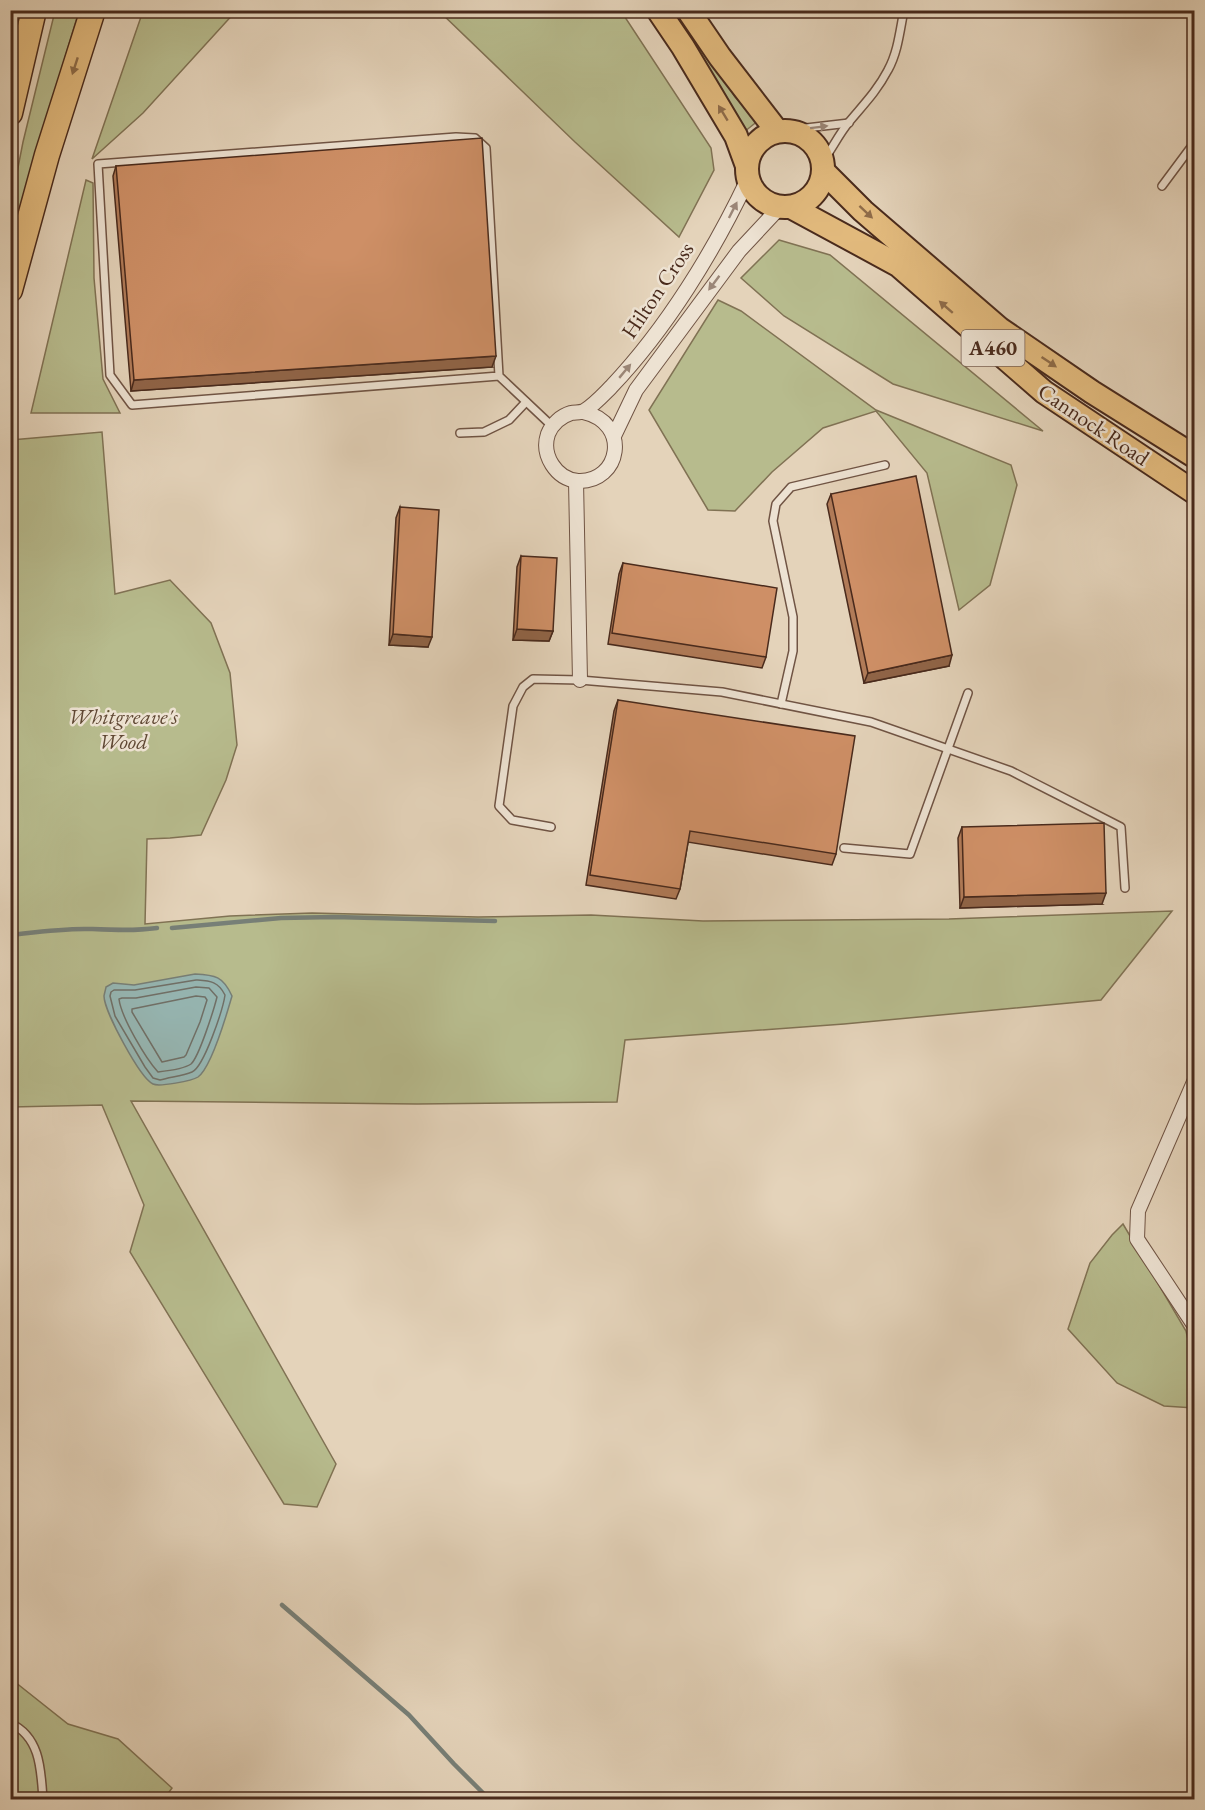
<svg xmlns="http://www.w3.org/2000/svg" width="1205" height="1810" font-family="'EB Garamond',serif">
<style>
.green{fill:#b7bb8d;stroke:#807254;stroke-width:1.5}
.water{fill:#96b7b4;stroke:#777f77;stroke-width:1.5}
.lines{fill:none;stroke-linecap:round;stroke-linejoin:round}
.shore{stroke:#707068;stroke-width:1.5}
.stream{stroke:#777f77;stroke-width:4.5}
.service-casing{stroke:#705444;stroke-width:10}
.minor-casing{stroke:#705444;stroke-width:16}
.trunk-casing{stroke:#492a1c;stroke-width:26}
.motorway-casing{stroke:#492a1c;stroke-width:27}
.service{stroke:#ede2d2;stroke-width:7}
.minor{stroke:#ede2d2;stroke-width:14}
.trunk{stroke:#e2ba7d;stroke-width:22}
.motorway{stroke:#e2ba7d;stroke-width:24}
.wall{fill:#b17b58;stroke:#492a1c;stroke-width:1.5}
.shaded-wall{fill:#906447;stroke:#492a1c;stroke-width:1.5}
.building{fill:#ce8f66;stroke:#492a1c;stroke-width:1.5}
.oneway{fill:#8e6b48}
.oneway2{fill:#9b8677}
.labels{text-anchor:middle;stroke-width:5;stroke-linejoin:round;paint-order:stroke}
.shield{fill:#ede2d2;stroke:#7a6153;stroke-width:1.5}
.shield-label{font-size:21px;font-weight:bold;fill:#492a1c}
.street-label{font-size:22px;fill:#492a1c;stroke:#ede2d2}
.park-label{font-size:22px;font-style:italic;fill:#5f4733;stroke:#ede2d2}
</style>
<rect width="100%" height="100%" fill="#e4d3ba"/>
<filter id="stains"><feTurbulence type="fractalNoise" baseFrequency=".00333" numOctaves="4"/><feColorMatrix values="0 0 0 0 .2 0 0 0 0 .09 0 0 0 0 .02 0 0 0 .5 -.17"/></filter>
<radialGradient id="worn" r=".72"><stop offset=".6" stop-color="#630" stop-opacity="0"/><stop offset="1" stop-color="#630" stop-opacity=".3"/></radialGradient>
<!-- green -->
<g class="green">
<polygon points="55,11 79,11 11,237 11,203 23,142"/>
<polygon points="143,11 236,11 143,113 92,159"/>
<polygon points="439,11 621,11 711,148 714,170 679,237 575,142"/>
<polygon points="669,11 679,11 735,97 759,120 744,132"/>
<polygon points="86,180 93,183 94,278 103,379 120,413 31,413"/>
<polygon points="779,240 830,255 1043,431 893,384 784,316 741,278"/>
<polygon points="718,300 741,311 876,410 1011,465 1017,485 990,585 959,610 927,473 876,411 823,428 772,472 735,511 708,510 649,410"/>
<polygon points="102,432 115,594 170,580 211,623 230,673 237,745 226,780 201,835 170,838 147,839 145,924 230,916 312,913 478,917 591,915 703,921 949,919 1172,911 1101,1000 844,1024 625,1040 617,1102 417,1104 131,1101 336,1464 317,1507 284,1504 130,1252 144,1205 102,1105 11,1107 10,443 11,440"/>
<polygon points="1123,1224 1186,1331 1194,1365 1194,1408 1164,1406 1117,1383 1068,1329 1090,1263 1112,1235"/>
<polygon points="10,1678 68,1724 118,1739 172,1788 164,1799 11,1799"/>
</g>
<!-- water -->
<path class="water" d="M195 974C215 975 223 976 232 996 227 1013 212 1067 198 1077 192 1081 159 1087 153 1084 140 1078 104 1011 104 996 104 995 106 988 106 987L113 983 134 985Z"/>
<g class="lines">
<!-- shore -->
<g class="shore">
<path d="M196 980C210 981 218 981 225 995 223 1009 204 1067 192 1072 182 1076 170 1077 160 1080L153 1078 145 1067 115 1016 110 996 111 992 114 990H135Z"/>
<path d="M196 987 209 988 217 997C214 1009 199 1057 191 1064 184 1069 167 1071 158 1072 146 1059 121 1017 119 999L122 998H136Z"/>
<polygon points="196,996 205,997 207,1000 200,1022 186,1055 184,1057 162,1062 132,1012 132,1009"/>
</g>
<!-- stream -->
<g class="stream">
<polyline points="172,928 281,918 334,917 495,921"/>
<path d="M10 935C37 932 64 928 91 929 114 930 135 931 157 928"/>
<polyline points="282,1605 409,1715 454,1764 490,1800"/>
</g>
<defs>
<g id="service">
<polyline points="789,130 849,123"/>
<path d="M823 161C832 149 839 134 849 122 864 104 877 91 888 70 898 52 900 30 904 10"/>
<polyline points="1162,186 1194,143"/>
<polyline points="499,376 132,405 110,375 98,164 456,137 475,138 486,148 499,376 553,427"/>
<polyline points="460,433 484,432 509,420 526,402"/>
<polyline points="781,704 793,651 793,617 773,521 776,504 791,487 885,465"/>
<polyline points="551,827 512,820 499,806 513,706 523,687 533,679 580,680 722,692 871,722 1011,771 1121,827 1125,888"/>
<polyline points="844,848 910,854 968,693"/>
<path d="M10 1723C41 1737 41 1771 43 1800"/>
</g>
<g id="minor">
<path d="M583 412C632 423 620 483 578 481 556 479 541 455 548 434 552 424 561 416 571 413 575 412 580 413 584 411 594 405 603 395 611 387 667 328 714 251 748 179"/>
<polyline points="614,436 636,390 739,251 780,207"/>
<polyline points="576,481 580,680"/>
<polyline points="1194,1082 1138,1211 1137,1239 1194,1325"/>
</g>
<g id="trunk">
<polyline points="658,10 683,47 736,136 747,166"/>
<polyline points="688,10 720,57 777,131"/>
<circle cx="785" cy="169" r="38"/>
<polyline points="824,172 863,211 1000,329 1092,392 1194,456"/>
<polyline points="791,207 898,265 1044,392 1194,492"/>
</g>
<g id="motorway">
<polyline points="10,113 34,10"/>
<polyline points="10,290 47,155 93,10"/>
</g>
</defs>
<!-- service casing -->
<use href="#service" class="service-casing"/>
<!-- minor casing -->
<use href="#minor" class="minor-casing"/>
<!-- trunk casing -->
<use href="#trunk" class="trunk-casing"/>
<!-- motorway casing -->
<use href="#motorway" class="motorway-casing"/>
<!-- service -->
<use href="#service" class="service"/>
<!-- minor -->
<use href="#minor" class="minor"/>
<!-- trunk -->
<use href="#trunk" class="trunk"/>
<!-- motorway -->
<use href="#motorway" class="motorway"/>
</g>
<!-- wall -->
<g class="wall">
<polygon points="116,166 492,367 131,391 113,176"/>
<polygon points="831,494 949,666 864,683 827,504"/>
<polygon points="400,507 428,647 389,645 396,518"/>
<polygon points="521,556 553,631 549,641 513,640 517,567"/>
<polygon points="623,563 766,657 762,668 608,644 619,574"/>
<polygon points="618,700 836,854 832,865 688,842 680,889 676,899 586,885 614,711"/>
<polygon points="962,827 1102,904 960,908 958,838"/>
</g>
<!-- shaded-wall -->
<g class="shaded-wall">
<polygon points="496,356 492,367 131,391 134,380"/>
<polygon points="517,629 553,631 549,641 513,640"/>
<polygon points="393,634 432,637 428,647 389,645"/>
<polygon points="952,655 949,666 864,683 868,673"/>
<polygon points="1106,893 1102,904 960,908 964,897"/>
</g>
<!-- building -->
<g class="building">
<polygon points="482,138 496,356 134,380 116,166"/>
<polygon points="916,476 952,655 868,673 831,494"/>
<polygon points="400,507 439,510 432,637 393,634"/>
<polygon points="521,556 557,558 553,631 517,629"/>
<polygon points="623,563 777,588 766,657 612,633"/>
<polygon points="618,700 855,736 836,854 690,831 680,889 590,875"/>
<polygon points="1104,823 1106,893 964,897 962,827"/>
</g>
<!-- one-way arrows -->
<defs><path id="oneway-solid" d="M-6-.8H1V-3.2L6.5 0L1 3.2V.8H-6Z" transform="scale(1.5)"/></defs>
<g class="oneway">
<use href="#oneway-solid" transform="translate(75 66) rotate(108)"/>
<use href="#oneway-solid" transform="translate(723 113) rotate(-121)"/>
<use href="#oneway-solid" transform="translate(866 212) rotate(43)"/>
<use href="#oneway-solid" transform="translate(946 307) rotate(-139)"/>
<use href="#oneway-solid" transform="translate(1049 362) rotate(34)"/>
</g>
<g class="oneway2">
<use href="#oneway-solid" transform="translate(819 127) rotate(-7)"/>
<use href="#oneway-solid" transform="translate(733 210) rotate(-63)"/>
<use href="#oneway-solid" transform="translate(714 283) rotate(127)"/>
<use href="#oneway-solid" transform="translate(625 371) rotate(-50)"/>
</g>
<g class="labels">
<!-- shield labels -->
<rect class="shield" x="961.5" y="330" width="63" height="36" rx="4.5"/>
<g class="shield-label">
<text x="993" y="355">A460</text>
</g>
<!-- street labels -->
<g class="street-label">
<text transform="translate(657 290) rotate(-56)" y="8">Hilton Cross</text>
<text transform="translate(1094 424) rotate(34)" y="8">Cannock Road</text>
</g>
<!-- park labels -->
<g class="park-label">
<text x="123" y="724">Whitgreave's<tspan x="123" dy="25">Wood</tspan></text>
</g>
</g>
<!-- margin -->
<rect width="1205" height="1810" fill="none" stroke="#e4d3ba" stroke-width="36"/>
<rect x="12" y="12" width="1181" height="1786" fill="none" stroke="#492a1c" stroke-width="3"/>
<rect x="18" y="18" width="1169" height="1774" fill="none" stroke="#492a1c" stroke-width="1.5"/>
<rect width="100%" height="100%" filter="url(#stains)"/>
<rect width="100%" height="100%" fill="url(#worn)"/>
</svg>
